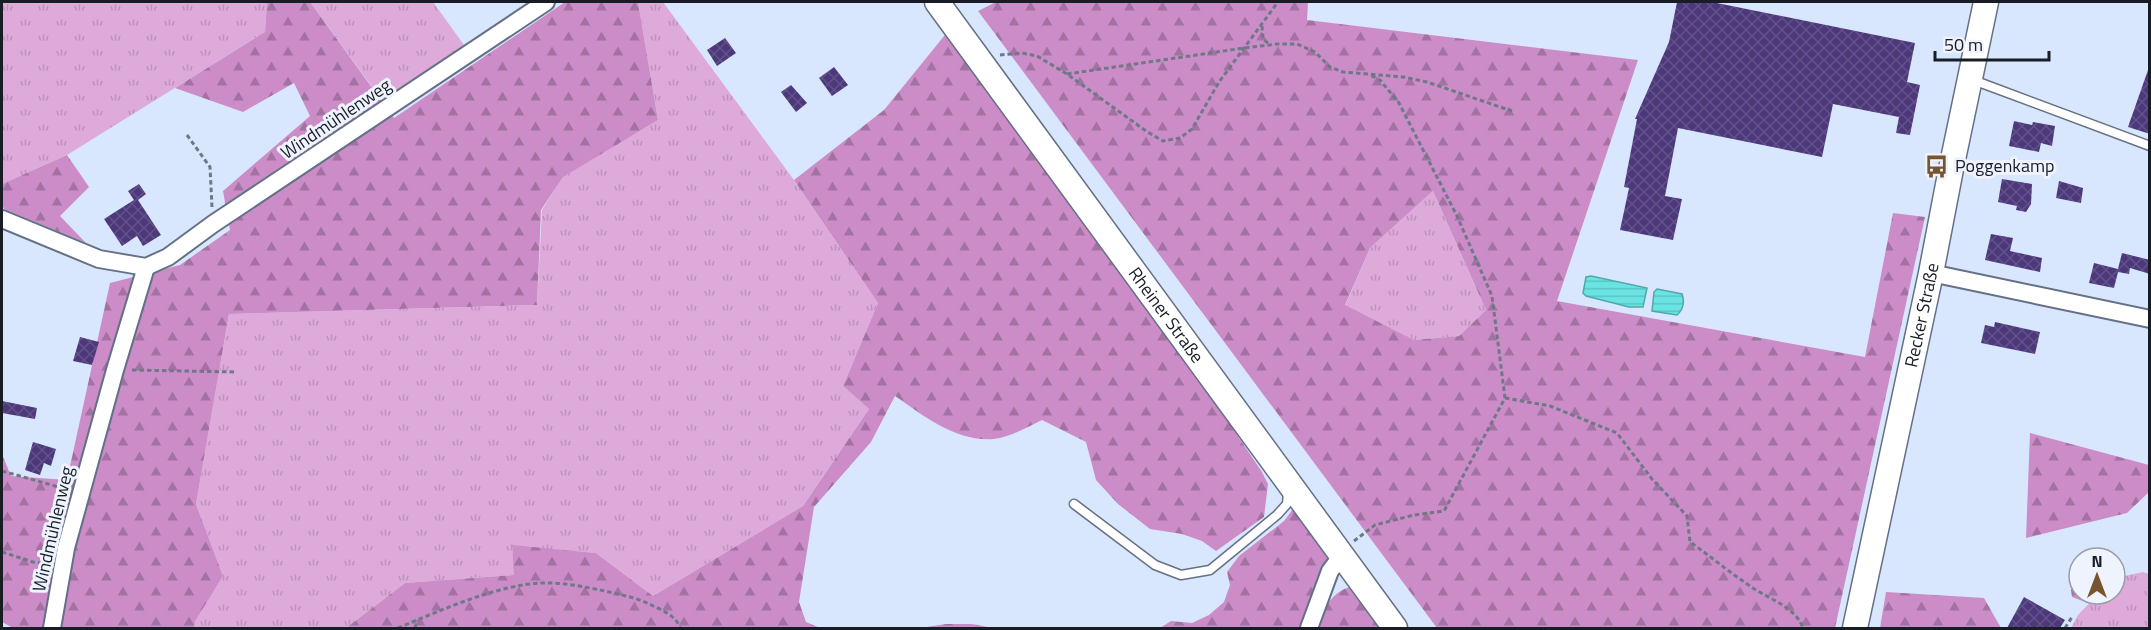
<svg xmlns="http://www.w3.org/2000/svg" width="2151" height="630" font-family="'Titillium Web',sans-serif">
<style>
.grass{fill:url(#grass-tufts)}
.forest{fill:url(#forest-firs);fill-rule:evenodd}
.water{fill:url(#water-rules);stroke:#51a8aa;stroke-width:1.5}
.building{fill:url(#building-cross-hatch)}
.lines{fill:none;stroke-linecap:round;stroke-linejoin:round}
.lane-casing{stroke:#647085;stroke-width:11}
.street-casing{stroke:#647085;stroke-width:20}
.secondary-casing{stroke:#647085;stroke-width:27}
.path{stroke:#6f7887;stroke-width:3;stroke-dasharray:4.5 3;stroke-linecap:butt}
.lane{stroke:#fff;stroke-width:8}
.street{stroke:#fff;stroke-width:16}
.secondary{stroke:#fff;stroke-width:24}
.labels{text-anchor:middle;stroke-width:6;stroke-linejoin:round;paint-order:stroke}
.street-label{font-size:18px;fill:#181d25;stroke:#eef3fd}
.poi-label{font-size:18px;fill:#181d25;stroke:#eef3fd;text-anchor:start}
</style>
<defs>
<pattern id="grass-tufts" width="24" height="20" patternUnits="userSpaceOnUse" patternTransform="scale(1.5)"><rect width="24" height="20" fill="#ddaada"/><path d="M3 7l-1-3M5 7V3M7 7l1-3M15 17l-1-3M17 17v-4M19 17l1-3" fill="none" stroke="#bd92bb"/></pattern>
<pattern id="forest-firs" width="22" height="20" patternUnits="userSpaceOnUse" patternTransform="scale(1.5)"><rect width="22" height="20" fill="#cb8cc8"/><path d="M5 1l3.5 6h-7zM16 11l3.5 6h-7z" fill="#a472a2"/></pattern>
<pattern id="water-rules" width="6" height="5" patternUnits="userSpaceOnUse" patternTransform="scale(1.5)"><rect width="6" height="5" fill="#69e4e3"/><path d="M0 2.5h6" fill="none" stroke="#5ac3c3"/></pattern>
<pattern id="building-cross-hatch" width="8" height="8" patternUnits="userSpaceOnUse" patternTransform="scale(1.5)"><rect width="8" height="8" fill="#4c387b"/><path d="M0 0l8 8M0 8l8-8" fill="none" stroke="#625288"/></pattern>
</defs>
<rect width="100%" height="100%" fill="#d9e7fe"/>
<!-- grass -->
<g class="grass">
<polygon points="2,2 267,2 265,32 67,155 2,184"/>
<polygon points="310,2 433,2 464,45 383,102"/>
<polygon points="638,2 663,2 794,180 878,303 843,386 869,409 803,506 653,596 596,553 512,546 515,575 405,583 346,628 194,628 194,621 223,576 196,504 229,314 537,305 542,210 563,176 658,120"/>
<polygon points="1433,191 1486,310 1459,336 1414,340 1345,306 1370,248"/>
<polygon points="2143,572 2149,574 2149,628 2071,628 2078,615 2098,594 2115,594 2115,578"/>
</g>
<!-- forest -->
<g class="forest">
<polygon points="267,2 310,2 394,118 565,2 638,2 658,120 563,177 541,210 537,305 229,314 196,504 223,576 195,621 194,628 13,628 2,622 2,454 11,476 67,480 110,283 180,265 230,230 223,191 310,116 294,83 243,112 175,88 265,32"/>
<path d="M996 2H1308L1307 20 1638 60 1557 301 1865 357 1893 213 1925 217 1835 628H1437L978 11ZM1433 191 1486 310 1459 336 1414 340 1345 305 1370 248Z"/>
<path d="M949 30 1205 387 1262 472 1268 484 1264 517 1216 551 1202 541 1182 534 1150 529 1118 504 1096 480 1086 442 1042 420C1028 427 1010 437 994 439 956 442 924 416 895 396L871 442 814 507 799 602 806 622 820 628H346L405 583 514 575 512 545 596 553 653 596 803 506 869 409 843 386 878 303 794 180 884 110Z"/>
<polygon points="67,155 89,187 60,216 86,243 4,209 2,204 2,184"/>
<polygon points="2030,433 2149,465 2149,492 2127,513 2026,538"/>
<polygon points="1293,509 1327,557 1326,567 1301,628 1160,628 1171,621 1192,623 1209,615 1224,602 1230,585 1227,572 1239,556 1284,521"/>
<polygon points="2079,572 2079,594 2098,594 2088,603 2072,597 2071,590"/>
<path d="M1349 587 1379 628H1316C1323 610 1330 594 1349 587Z"/>
<polygon points="1886,592 1984,598 2001,628 1880,628"/>
<polygon points="946,624 972,624 993,628 920,628"/>
</g>
<!-- water -->
<g class="water">
<polygon points="1591,276 1647,288 1643,307 1629,307 1586,296 1583,293 1586,277"/>
<path d="M1657 289 1682 294C1685 302 1683 310 1677 315L1652 311 1654 292Z"/>
</g>
<!-- building -->
<g class="building">
<polygon points="1677,2 1712,2 1915,43 1907,82 1920,85 1910,135 1896,133 1899,117 1833,104 1822,157 1678,128 1665,196 1682,199 1673,240 1620,230 1629,188 1624,187 1637,119 1635,119 1669,42"/>
<polygon points="725,38 736,53 717,66 707,50"/>
<polygon points="834,67 848,85 832,96 819,78"/>
<polygon points="2148,70 2150,70 2150,134 2128,127"/>
<polygon points="791,85 807,103 796,112 781,92"/>
<polygon points="2014,121 2032,125 2033,122 2055,126 2052,146 2041,143 2039,152 2009,146"/>
<polygon points="2002,179 2032,184 2031,204 2026,212 2016,210 2017,206 1998,202"/>
<polygon points="2059,181 2083,188 2081,203 2056,198"/>
<polygon points="139,184 146,194 138,200 161,235 143,246 137,236 122,246 104,219 134,200 128,191"/>
<polygon points="1991,234 2013,238 2010,251 2042,258 2040,272 1985,260"/>
<polygon points="2122,253 2150,260 2150,274 2130,268 2129,274 2118,272 2114,288 2089,283 2094,263 2118,269"/>
<polygon points="1995,322 2040,332 2035,354 1981,343 1985,325 1994,327"/>
<polygon points="80,337 99,342 92,365 73,361"/>
<polygon points="2,401 37,408 35,419 2,413"/>
<polygon points="33,442 56,449 51,466 44,463 40,475 25,470"/>
<polygon points="2024,597 2065,620 2060,628 2007,628"/>
</g>
<g class="lines">
<defs>
<g id="lane">
<polyline points="1973,80 2150,146"/>
<polyline points="1074,504 1155,565 1181,575 1210,570 1277,515 1287,504 1288,492"/>
</g>
<g id="street">
<polyline points="2,219 99,259 146,267 168,257 213,224 546,2"/>
<polyline points="1931,273 2150,319"/>
<polyline points="52,628 66,548 115,370 146,267"/>
<polyline points="1309,628 1330,571 1342,555"/>
</g>
<g id="secondary">
<path id="s1" d="M937 2 1395 628"/>
<path id="s2" d="M1855 628 1931 273 1951 169 1986 2"/>
</g>
</defs>
<!-- lane casing -->
<use href="#lane" class="lane-casing"/>
<!-- street casing -->
<use href="#street" class="street-casing"/>
<!-- secondary casing -->
<use href="#secondary" class="secondary-casing"/>
<!-- path -->
<g class="path">
<polyline points="1262,26 1263,39 1269,44"/>
<polyline points="1000,55 1022,53 1037,56 1067,74 1146,131 1163,141 1180,138 1192,129 1219,82 1278,2"/>
<polyline points="1067,74 1244,48 1277,44 1297,44 1315,52 1330,67 1343,72 1403,77 1427,82 1512,111"/>
<polyline points="187,135 210,167 212,207"/>
<polyline points="132,370 236,372"/>
<path d="M1505 398 1550 406 1617 433 1652 479 1687 516 1690 542C1710 556 1729 572 1750 586 1768 599 1795 606 1803 628"/>
<polyline points="2,471 66,489"/>
<polyline points="1354,541 1375,525 1414,515 1444,511 1505,398 1492,296 1457,216 1399,103 1380,80 1370,75"/>
<polyline points="2,552 33,562 49,564"/>
<path d="M398 628C439 611 497 585 541 583 562 582 585 587 605 591 620 595 635 597 649 604 660 609 677 616 680 628"/>
<polyline points="415,628 417,620"/>
<polyline points="2065,628 2072,617"/>
</g>
<!-- lane -->
<use href="#lane" class="lane"/>
<!-- street -->
<use href="#street" class="street"/>
<!-- secondary -->
<use href="#secondary" class="secondary"/>
</g>
<!-- icons -->
<defs>
<symbol id="bus-bare" viewBox="-9 -9 18 18"><path d="M-5-6H5V4H4V6H2V4H-2V6H-4V4H-5ZM-3.5-4V0h7V-4ZM-3.5 1.2v1.5H-2V1.2ZM2 1.2v1.5H3.5V1.2Z" fill="#78552e" stroke="#eef3fd" stroke-width="2.5" paint-order="stroke"/></symbol>
</defs>
<g fill-rule="evenodd">
<use href="#bus-bare" x="1920" y="150" width="33" height="33"/>
</g>
<g class="labels">
<!-- street labels -->
<g class="street-label">
<text transform="translate(336 119) rotate(-34)" y="6">Windmühlenweg</text>
<text dy="6" stroke="none"><textPath href="#s1" startOffset="388">Rheiner Straße</textPath></text>
<text dy="6" stroke="none"><textPath href="#s2" startOffset="320">Recker Straße</textPath></text>
<text transform="translate(53 529) rotate(-77)" y="6">Windmühlenweg</text>
</g>
<!-- poi labels -->
<g class="poi-label">
<text x="1955" y="172">Poggenkamp</text>
</g>
</g>
<!-- border -->
<rect width="2151" height="630" fill="none" stroke="#181d25" stroke-width="6"/>
<!-- north arrow -->
<g transform="translate(2097 576)"><circle r="28" fill="#eef3fd" stroke="#989da7" stroke-width="1.5"/>
<path d="M0-4.5L10 22L0 15L-10 22Z" fill="#78552e"/>
<text y="-9" font-size="16" font-weight="bold" text-anchor="middle" fill="#181d25">N</text>
</g>
<!-- scale -->
<path d="M1935 51v9h114v-9" fill="none" stroke="#181d25" stroke-width="3"/>
<text x="1944" y="51" font-size="18" fill="#181d25" stroke="#eef3fd" stroke-width="4.5" paint-order="stroke">50 m</text>
</svg>
